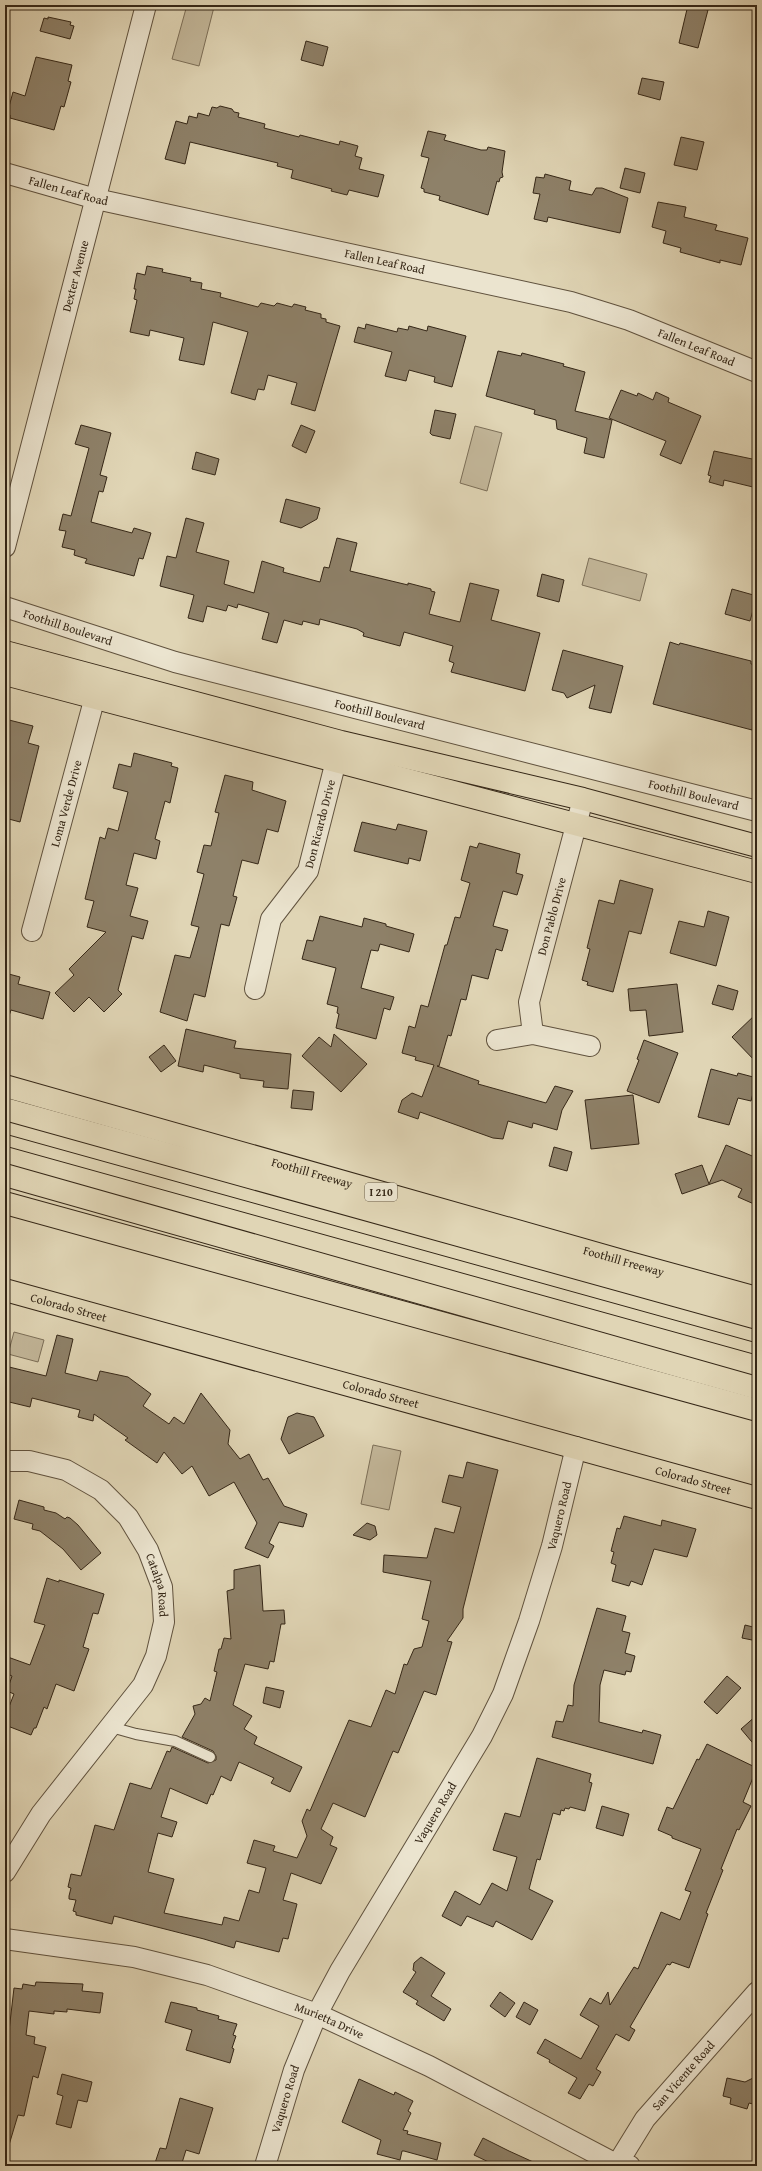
<svg xmlns="http://www.w3.org/2000/svg" width="762" height="2171" font-family="'Gentium Book Plus',serif">
<style>
.green{fill:#c3b79a;stroke:#7c6f58}
.building{fill:#8e8169;stroke:#352717}
.lines{fill:none;stroke-linecap:round;stroke-linejoin:round}
.service-casing{stroke:#60523e;stroke-width:12}
.minor-casing{stroke:#60523e;stroke-width:22}
.primary-casing{stroke:#352717;stroke-width:24}
.motorway-casing{stroke:#352717;stroke-width:24}
.service{stroke:#ebe4cf;stroke-width:10}
.minor{stroke:#ebe4cf;stroke-width:20}
.primary{stroke:#e0d5b5;stroke-width:22}
.motorway{stroke:#e0d5b5;stroke-width:22}
.tram{stroke:#352717;stroke-width:1}
.labels{text-anchor:middle;stroke-width:4;stroke-linejoin:round;paint-order:stroke}
.shield{fill:#ebe4cf;stroke:#6c604e;stroke-width:1}
.shield-label{font-size:11px;font-weight:bold;fill:#352717}
.street-label{font-size:12px;fill:#352717;stroke:#ebe4cf}
</style>
<rect width="100%" height="100%" fill="#e0d5b5"/>
<filter id="stains"><feTurbulence type="fractalNoise" baseFrequency=".005" numOctaves="4"/><feColorMatrix values="0 0 0 0 .2 0 0 0 0 .09 0 0 0 0 .02 0 0 0 .5 -.17"/></filter>
<radialGradient id="worn" r=".72"><stop offset=".6" stop-color="#630" stop-opacity="0"/><stop offset="1" stop-color="#630" stop-opacity=".3"/></radialGradient>
<!-- green -->
<g class="green">
<polygon points="187,5 205,5 214,7 199,66 172,59"/>
<polygon points="475,426 502,433 487,491 460,483"/>
<polygon points="589,558 647,574 640,601 582,585"/>
<polygon points="14,1332 44,1340 38,1362 8,1354"/>
<polygon points="373,1445 401,1451 389,1510 361,1504"/>
</g>
<!-- building -->
<g class="building">
<polygon points="688,5 704,5 703,9 708,10 698,48 679,43"/>
<polygon points="48,17 71,22 70,25 74,26 70,39 40,31 44,18 48,19"/>
<polygon points="306,41 328,47 323,66 301,60"/>
<polygon points="36,57 72,65 68,81 71,82 64,107 61,106 54,130 10,118 10,115 7,114 13,92 25,96"/>
<polygon points="642,78 664,82 660,100 638,94"/>
<polygon points="220,106 232,109 234,112 239,113 238,117 265,124 264,128 299,137 300,135 339,145 340,141 358,146 355,156 362,158 359,169 384,175 378,197 349,190 347,195 331,191 332,189 291,178 293,170 277,166 278,163 190,142 185,164 165,159 176,121 187,124 189,116 197,118 198,113 209,116 212,107 217,108"/>
<polygon points="428,131 446,135 444,140 481,150 487,150 488,147 505,151 502,172 503,177 500,178 499,182 497,181 488,215 439,200 440,196 424,192 424,189 421,188 429,158 421,156"/>
<polygon points="681,137 704,142 697,170 674,165"/>
<polygon points="625,168 645,173 640,193 620,188"/>
<polygon points="545,174 571,181 569,190 592,195 596,188 602,188 628,198 620,233 548,217 547,222 534,219 540,194 533,193 536,177 544,178"/>
<polygon points="658,202 686,207 684,217 717,225 715,230 748,238 741,265 720,260 720,263 680,252 681,248 663,243 666,231 652,227"/>
<polygon points="147,266 163,269 162,272 191,278 190,281 202,283 201,289 221,293 220,297 258,307 261,303 274,306 277,303 292,307 294,304 306,307 305,310 321,314 321,318 326,319 326,322 340,326 315,411 291,404 297,383 268,375 264,390 258,389 255,400 231,393 248,332 213,322 204,365 179,360 184,338 150,330 149,336 130,332 137,300 134,299 136,289 134,289 137,273 145,275"/>
<polygon points="366,324 397,332 398,328 408,330 409,326 427,331 428,326 466,336 452,387 434,382 435,377 409,370 406,381 385,376 392,352 354,342 358,327 365,329"/>
<polygon points="498,351 521,356 522,353 564,364 563,366 585,372 575,411 612,420 604,458 584,453 587,438 557,429 556,420 534,414 535,410 486,396"/>
<polygon points="621,390 637,396 638,393 653,400 656,392 669,398 668,402 701,416 681,464 660,455 666,441 609,418"/>
<polygon points="435,410 456,414 450,439 432,435 430,433"/>
<polygon points="81,425 111,433 100,475 107,477 103,492 99,491 91,522 132,533 134,528 151,533 143,559 139,558 134,576 85,563 87,559 74,555 75,550 62,547 66,531 59,530 63,514 71,516 89,448 75,444"/>
<polygon points="301,425 315,431 306,453 292,446"/>
<polygon points="714,451 757,460 757,488 724,480 723,486 709,482 711,476 708,475"/>
<polygon points="196,452 219,459 215,475 192,469"/>
<polygon points="286,499 320,508 317,519 301,528 280,522"/>
<polygon points="186,518 204,523 196,552 229,561 224,584 254,593 262,561 284,568 283,572 320,582 324,567 329,568 337,538 357,543 350,571 408,585 408,583 431,589 431,591 435,592 429,614 460,622 470,583 499,590 491,620 540,633 525,691 451,672 454,663 449,661 453,646 404,632 400,646 363,636 364,633 357,629 320,619 319,625 303,621 302,625 284,620 277,643 262,639 269,613 238,604 237,608 228,605 226,611 207,606 203,622 188,618 194,595 160,586 167,556 176,558"/>
<polygon points="542,574 564,580 559,602 537,596"/>
<polygon points="732,589 757,596 750,621 725,614"/>
<polygon points="670,642 679,645 680,643 751,661 751,664 757,665 757,710 752,730 653,704"/>
<polygon points="563,650 623,666 611,713 589,708 595,685 567,698 564,693 552,690"/>
<polygon points="5,719 33,726 28,743 39,746 20,822 5,818"/>
<polygon points="134,753 172,763 171,766 178,768 170,803 165,801 155,839 160,841 156,859 134,853 126,885 138,888 130,916 148,921 143,939 132,936 118,990 122,994 104,1012 89,997 74,1012 55,993 74,975 69,969 106,932 87,927 94,901 85,899 100,837 105,839 108,828 118,831 128,792 113,788 119,764 131,767"/>
<polygon points="225,775 253,782 252,790 286,801 278,832 267,829 258,864 242,860 233,896 237,897 229,926 221,924 205,997 194,994 187,1021 160,1012 175,955 190,958 199,927 191,925 204,874 197,872 204,845 211,846 219,813 215,812"/>
<polygon points="362,822 396,830 398,824 427,831 420,861 409,858 408,864 354,851"/>
<polygon points="479,843 520,854 516,873 523,875 517,895 503,891 493,926 508,930 502,951 496,949 488,979 472,975 466,1000 461,999 451,1036 448,1035 439,1066 437,1066 479,1081 478,1084 546,1103 555,1086 573,1091 562,1110 557,1130 533,1123 532,1128 508,1121 503,1139 493,1138 420,1112 418,1119 398,1112 402,1100 412,1093 422,1097 434,1065 415,1060 416,1057 402,1053 409,1026 415,1028 421,1005 428,1007 445,945 447,945 455,917 460,918 470,883 461,880 470,846 477,848"/>
<polygon points="620,880 653,889 641,934 629,931 613,992 587,985 588,982 582,980 590,949 587,948 599,900 614,904"/>
<polygon points="708,911 729,917 716,966 670,953 679,921 704,927"/>
<polygon points="320,916 362,927 364,918 386,924 386,926 414,934 409,952 380,944 378,951 371,950 361,988 394,997 390,1010 384,1008 376,1039 336,1028 339,1014 337,1013 338,1007 327,1004 336,968 302,959 307,940 313,941"/>
<polygon points="5,973 20,977 18,984 50,992 43,1019 11,1010 9,1016 5,1016"/>
<polygon points="677,984 683,1032 649,1036 646,1010 630,1011 628,989"/>
<polygon points="718,985 738,991 733,1010 712,1004"/>
<polygon points="757,1013 757,1063 732,1037"/>
<polygon points="186,1029 236,1041 234,1048 291,1054 288,1089 263,1087 264,1081 240,1078 240,1074 204,1065 203,1072 178,1066"/>
<polygon points="334,1034 367,1064 341,1092 302,1056 319,1037 331,1047"/>
<polygon points="644,1040 678,1053 659,1103 627,1091 639,1060 637,1059"/>
<polygon points="164,1045 176,1061 161,1072 149,1057"/>
<polygon points="711,1069 737,1076 738,1073 757,1078 751,1101 738,1098 729,1125 698,1117"/>
<polygon points="293,1090 314,1092 312,1110 291,1108"/>
<polygon points="633,1095 639,1144 591,1149 585,1100"/>
<polygon points="726,1145 757,1158 757,1196 754,1204 738,1197 742,1189 722,1180 682,1194 675,1174 702,1165 709,1184"/>
<polygon points="554,1147 572,1152 567,1171 549,1166"/>
<polygon points="57,1335 73,1339 65,1373 97,1381 100,1371 128,1377 151,1394 143,1406 169,1424 174,1417 184,1424 201,1393 230,1430 228,1444 240,1459 249,1454 263,1480 268,1478 284,1506 307,1514 303,1527 279,1522 269,1543 274,1546 268,1558 245,1548 257,1523 234,1482 209,1496 192,1466 182,1474 164,1452 157,1463 125,1440 128,1438 94,1414 93,1421 78,1417 80,1410 32,1398 30,1407 5,1401 5,1366 46,1376"/>
<polygon points="297,1413 314,1417 324,1436 289,1454 281,1439 288,1417"/>
<polygon points="467,1462 498,1470 463,1609 463,1618 447,1641 452,1642 436,1695 424,1691 398,1753 393,1751 365,1817 333,1803 321,1829 333,1837 330,1845 337,1848 321,1884 291,1873 283,1900 297,1904 288,1939 283,1938 279,1952 236,1941 234,1948 204,1939 114,1916 112,1924 76,1915 76,1912 73,1911 76,1900 69,1899 69,1896 71,1888 68,1887 71,1874 81,1876 95,1825 114,1830 130,1783 151,1789 167,1751 170,1752 172,1747 208,1763 216,1760 216,1756 213,1751 182,1737 195,1714 193,1706 201,1704 205,1698 210,1701 217,1672 214,1671 219,1649 221,1649 224,1638 231,1639 227,1591 234,1589 234,1570 260,1565 263,1611 284,1610 285,1624 281,1624 274,1662 270,1661 268,1669 245,1664 233,1705 252,1716 244,1729 257,1737 254,1744 302,1767 290,1792 271,1783 274,1778 239,1762 231,1781 221,1776 213,1795 211,1794 207,1804 170,1788 161,1817 177,1822 172,1837 158,1833 148,1872 174,1879 164,1913 222,1925 224,1917 239,1921 249,1890 259,1893 266,1868 247,1863 254,1840 275,1846 273,1851 297,1858 307,1836 302,1821 307,1809 310,1811 349,1720 371,1727 386,1690 395,1694 404,1664 407,1665 414,1649 422,1647 429,1621 422,1619 431,1581 383,1572 384,1555 427,1558 435,1528 454,1533 461,1507 442,1502 449,1475 463,1478"/>
<polygon points="19,1500 44,1507 44,1510 56,1513 65,1519 67,1517 70,1518 78,1525 101,1553 81,1570 63,1549 40,1531 32,1529 33,1524 14,1519"/>
<polygon points="624,1516 661,1526 662,1520 696,1529 687,1557 654,1549 642,1585 631,1581 629,1586 612,1581 616,1565 611,1563 614,1552 611,1551 617,1528 620,1529"/>
<polygon points="367,1523 375,1526 377,1535 370,1540 353,1535"/>
<polygon points="47,1578 59,1582 59,1580 104,1594 98,1614 93,1613 83,1647 89,1649 74,1691 56,1684 47,1709 44,1707 36,1728 34,1728 31,1735 5,1725 5,1717 14,1694 7,1691 12,1676 5,1673 5,1656 30,1665 45,1625 34,1622"/>
<polygon points="597,1608 626,1616 622,1631 630,1633 625,1653 635,1656 631,1672 626,1671 625,1675 604,1670 600,1685 599,1722 642,1733 643,1730 661,1735 653,1764 552,1737 556,1721 563,1722 568,1705 573,1706 574,1685"/>
<polygon points="745,1625 757,1628 757,1641 742,1638"/>
<polygon points="727,1676 741,1688 717,1714 704,1702"/>
<polygon points="266,1687 284,1691 280,1708 263,1703"/>
<polygon points="757,1715 757,1748 741,1729"/>
<polygon points="707,1744 757,1768 743,1802 751,1806 739,1830 737,1829 721,1869 723,1870 706,1913 708,1914 689,1968 672,1962 670,1965 667,1964 630,2027 635,2030 629,2041 616,2034 596,2069 601,2072 593,2086 589,2084 580,2099 568,2093 577,2078 549,2062 550,2060 537,2053 545,2039 581,2059 599,2026 580,2015 590,1998 601,2004 608,1992 610,2005 634,1967 638,1969 661,1912 680,1920 691,1892 685,1890 701,1849 672,1838 672,1836 658,1830 667,1807 673,1809 697,1759 699,1760"/>
<polygon points="537,1758 591,1774 589,1782 592,1783 585,1811 570,1807 569,1809 565,1808 564,1811 561,1810 560,1815 553,1813 540,1860 537,1859 529,1889 553,1901 532,1940 496,1921 493,1927 467,1916 461,1926 442,1916 455,1891 480,1905 492,1883 507,1891 517,1857 493,1850 505,1813 520,1817"/>
<polygon points="602,1806 629,1814 623,1836 596,1828"/>
<polygon points="421,1957 445,1973 431,1996 451,2009 444,2021 416,2004 418,2001 403,1992 416,1972 413,1970 414,1963"/>
<polygon points="36,1982 83,1984 82,1991 103,1993 100,2013 67,2009 67,2012 54,2011 54,2014 29,2011 26,2035 35,2037 34,2044 46,2047 38,2078 33,2076 24,2116 18,2115 9,2145 5,2145 5,2030 9,2031 14,1988 22,1989 23,1984 35,1986"/>
<polygon points="500,1992 515,2003 505,2017 490,2006"/>
<polygon points="171,2002 197,2008 197,2010 219,2016 218,2019 237,2024 233,2035 236,2036 232,2048 234,2049 230,2063 186,2050 192,2030 165,2022"/>
<polygon points="524,2002 538,2010 530,2025 516,2017"/>
<polygon points="62,2074 92,2082 87,2102 78,2100 71,2128 56,2124 63,2096 57,2094"/>
<polygon points="757,2076 757,2105 749,2103 747,2109 730,2104 731,2098 723,2096 727,2078 745,2082"/>
<polygon points="359,2079 394,2095 395,2092 413,2101 408,2111 411,2113 403,2130 408,2131 407,2134 441,2143 437,2160 404,2151 402,2151 400,2160 377,2154 381,2140 342,2122"/>
<polygon points="180,2098 213,2108 199,2154 186,2150 181,2166 165,2166 155,2163 160,2148 166,2149"/>
<polygon points="483,2138 509,2151 542,2166 497,2166 474,2155"/>
</g>
<g class="lines">
<defs>
<polyline id="service" points="111,1727 136,1734 175,1741 210,1757"/>
<g id="minor">
<path id="s1" d="M5 173 96 199 571 302 629 320 757 372"/>
<path id="s2" d="M5 547 146 5"/>
<path id="s3" d="M5 607 175 662 757 811"/>
<path id="s4" d="M32 931 99 682"/>
<path id="s5" d="M255 989 271 919 308 871 340 745"/>
<path id="s6" d="M533 1034 529 1002 583 799"/>
<polyline points="497,1040 533,1034 590,1046"/>
<path id="s7" d="M5 1461H29L66 1470 101 1490 128 1517 148 1550 162 1587 164 1622 156 1656 143 1685 41 1814 5 1872"/>
<path id="s8" d="M5 1939 134 1957 207 1975 317 2014 429 2066 616 2164 630 2166"/>
<path id="s9" d="M265 2166 294 2070 317 2014 340 1971 482 1736 503 1694 529 1621 552 1546 576 1447"/>
<path id="s10" d="M616 2166 645 2119 757 1992"/>
</g>
<g id="primary">
<polyline points="5,652 341,742 583,799 757,846"/>
<polyline points="5,674 757,872"/>
<path id="s11" d="M5 1290 757 1498"/>
</g>
<g id="motorway">
<path id="s12" d="M5 1086 626 1262 757 1298"/>
<polyline points="5,1109 757,1318"/>
<polyline points="5,1175 757,1388"/>
<polyline points="5,1203 757,1410"/>
</g>
</defs>
<!-- service casing -->
<use href="#service" class="service-casing"/>
<!-- minor casing -->
<use href="#minor" class="minor-casing"/>
<!-- primary casing -->
<use href="#primary" class="primary-casing"/>
<!-- motorway casing -->
<use href="#motorway" class="motorway-casing"/>
<!-- service -->
<use href="#service" class="service"/>
<!-- minor -->
<use href="#minor" class="minor"/>
<!-- primary -->
<use href="#primary" class="primary"/>
<!-- motorway -->
<use href="#motorway" class="motorway"/>
<!-- tram -->
<g class="tram">
<polyline points="5,1134 757,1343"/>
<polyline points="5,1146 757,1355"/>
</g>
</g>
<g class="labels">
<!-- shield labels -->
<rect class="shield" x="365" y="1183" width="32" height="18" rx="3"/>
<g class="shield-label">
<text x="381" y="1196">I 210</text>
</g>
<!-- street labels -->
<g class="street-label">
<text dy="4" stroke="none"><textPath href="#s1" startOffset="66">Fallen Leaf Road</textPath></text>
<text dy="4" stroke="none"><textPath href="#s1" startOffset="390">Fallen Leaf Road</textPath></text>
<text dy="4" stroke="none"><textPath href="#s2" startOffset="280">Dexter Avenue</textPath></text>
<text dy="4" stroke="none"><textPath href="#s1" startOffset="714">Fallen Leaf Road</textPath></text>
<text dy="4" stroke="none"><textPath href="#s3" startOffset="66">Foothill Boulevard</textPath></text>
<text dy="4" stroke="none"><textPath href="#s3" startOffset="390">Foothill Boulevard</textPath></text>
<text dy="4" stroke="none"><textPath href="#s3" startOffset="714">Foothill Boulevard</textPath></text>
<text dy="4" stroke="none"><textPath href="#s4" startOffset="132">Loma Verde Drive</textPath></text>
<text dy="4" stroke="none"><textPath href="#s5" startOffset="181">Don Ricardo Drive</textPath></text>
<text dy="4" stroke="none"><textPath href="#s6" startOffset="121">Don Pablo Drive</textPath></text>
<text dy="4" stroke="none"><textPath href="#s12" startOffset="319">Foothill Freeway</textPath></text>
<text dy="4" stroke="none"><textPath href="#s12" startOffset="643">Foothill Freeway</textPath></text>
<text dy="4" stroke="none"><textPath href="#s11" startOffset="66">Colorado Street</textPath></text>
<text dy="4" stroke="none"><textPath href="#s11" startOffset="390">Colorado Street</textPath></text>
<text dy="4" stroke="none"><textPath href="#s11" startOffset="714">Colorado Street</textPath></text>
<text dy="4" stroke="none"><textPath href="#s9" startOffset="718">Vaquero Road</textPath></text>
<text dy="4" stroke="none"><textPath href="#s7" startOffset="216">Catalpa Road</textPath></text>
<text dy="4" stroke="none"><textPath href="#s9" startOffset="394">Vaquero Road</textPath></text>
<text dy="4" stroke="none"><textPath href="#s8" startOffset="336">Murietta Drive</textPath></text>
<text dy="4" stroke="none"><textPath href="#s10" startOffset="113">San Vicente Road</textPath></text>
<text dy="4" stroke="none"><textPath href="#s9" startOffset="70">Vaquero Road</textPath></text>
</g>
</g>
<!-- margin -->
<rect width="762" height="2171" fill="none" stroke="#e0d5b5" stroke-width="20"/>
<rect x="6" y="6" width="750" height="2159" fill="none" stroke="#352717" stroke-width="2"/>
<rect x="10" y="10" width="742" height="2151" fill="none" stroke="#352717"/>
<rect width="100%" height="100%" filter="url(#stains)"/>
<rect width="100%" height="100%" fill="url(#worn)"/>
</svg>
